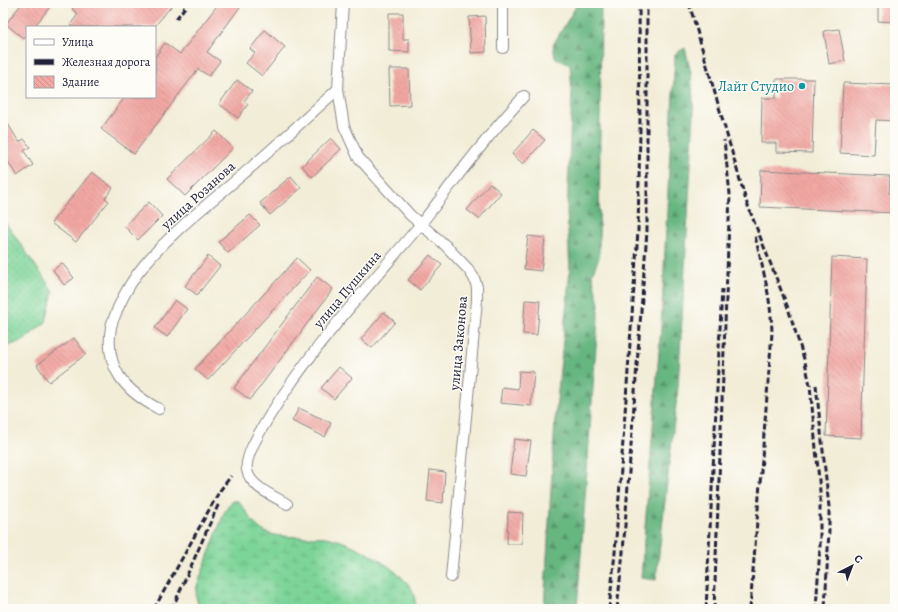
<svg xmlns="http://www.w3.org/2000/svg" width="898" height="612" font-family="Alegreya,serif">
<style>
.grass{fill:url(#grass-dots);stroke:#507b6a}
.forest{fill:url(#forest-firs);stroke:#446c5e}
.wetland{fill:url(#wetland-marsh);stroke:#507b6a}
.building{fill:url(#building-back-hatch)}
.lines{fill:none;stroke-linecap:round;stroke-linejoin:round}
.minor-casing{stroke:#8a8889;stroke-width:12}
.minor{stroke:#fff;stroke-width:10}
.rail{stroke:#22223b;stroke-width:3;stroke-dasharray:6 3;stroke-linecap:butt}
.culture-dot{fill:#0f9aa8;stroke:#fdfcf7;stroke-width:1.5}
.labels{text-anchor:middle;stroke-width:3;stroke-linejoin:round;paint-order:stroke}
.culture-label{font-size:14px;fill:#0d838f;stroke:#fdfcf7;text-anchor:end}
.street-label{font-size:14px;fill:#22223b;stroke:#fdfcf7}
</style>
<defs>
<pattern id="grass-dots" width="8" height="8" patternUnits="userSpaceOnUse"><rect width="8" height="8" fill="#7dd498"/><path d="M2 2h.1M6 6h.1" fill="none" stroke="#6cb684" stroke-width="1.8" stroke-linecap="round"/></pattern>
<pattern id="forest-firs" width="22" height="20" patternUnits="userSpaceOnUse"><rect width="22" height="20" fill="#66b680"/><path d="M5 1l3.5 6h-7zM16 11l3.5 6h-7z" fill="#54946a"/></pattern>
<pattern id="wetland-marsh" width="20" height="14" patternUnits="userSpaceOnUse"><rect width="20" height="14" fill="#7dd498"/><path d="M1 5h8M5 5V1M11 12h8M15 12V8" fill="none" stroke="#6cb684"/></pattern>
<pattern id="building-back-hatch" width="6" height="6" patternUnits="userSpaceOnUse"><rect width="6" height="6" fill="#f2a7a3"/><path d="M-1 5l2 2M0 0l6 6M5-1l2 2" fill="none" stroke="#cf8f8d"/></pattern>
</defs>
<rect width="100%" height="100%" fill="#fdfcf7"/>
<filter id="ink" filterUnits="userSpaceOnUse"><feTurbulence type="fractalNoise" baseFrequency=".025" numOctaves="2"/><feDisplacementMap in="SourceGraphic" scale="8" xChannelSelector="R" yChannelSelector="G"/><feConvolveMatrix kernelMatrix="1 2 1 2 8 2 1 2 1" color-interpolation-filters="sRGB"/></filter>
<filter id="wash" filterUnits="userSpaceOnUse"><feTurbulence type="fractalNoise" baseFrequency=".012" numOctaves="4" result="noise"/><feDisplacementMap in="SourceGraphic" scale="16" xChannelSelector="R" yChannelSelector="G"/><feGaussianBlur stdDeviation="0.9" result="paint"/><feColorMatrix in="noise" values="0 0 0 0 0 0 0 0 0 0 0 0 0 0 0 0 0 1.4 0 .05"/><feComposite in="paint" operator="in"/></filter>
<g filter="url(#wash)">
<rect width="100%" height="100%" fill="#f2edd7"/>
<!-- grass -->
<polygon class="grass" points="3,219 53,291 46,322 24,340 3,348"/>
<!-- forest -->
<g class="forest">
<polygon points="578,3 601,3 599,258 592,274 599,304 577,609 544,609 555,420 570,270 567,212 572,92 570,65 555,58 553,45"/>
<polygon points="685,48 691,73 694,114 678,387 656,580 641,578 661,327 675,54"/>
</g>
<!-- wetland -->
<path class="wetland" d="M232 501H238C248 512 253 527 267 533 278 537 298 537 310 537 315 537 320 536 325 537 350 540 397 567 411 588 415 594 415 602 416 609H199L196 596 197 586 224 513Z"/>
<g id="blocks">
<!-- building -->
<g class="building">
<polygon points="22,3 53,3 34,27 27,27 27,35 24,39 6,24"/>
<polygon points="77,3 174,3 154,27 73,27 70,25 78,14 72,9"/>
<polygon points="219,3 236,3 240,7 207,52 220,61 209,76 198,69 134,154 101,129 125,97 155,97 155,57 165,43 180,54"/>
<polygon points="283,3 301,3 299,8"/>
<polygon points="727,3 749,3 749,5 728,7"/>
<polygon points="878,3 895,3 895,22 878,21"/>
<polygon points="389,13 403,13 403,39 409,39 409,52 389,51"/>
<polygon points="485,16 486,52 471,53 469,17"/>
<polygon points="839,29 845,61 829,64 824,31"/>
<polygon points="265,30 285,47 262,76 246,63 255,53 250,49"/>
<polygon points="389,69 409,69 410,105 390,106"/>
<polygon points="776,79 814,79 812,153 776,152 776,143 761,143 762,98 776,98"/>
<polygon points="237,80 252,91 244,101 248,104 238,118 219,104"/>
<polygon points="843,83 895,85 895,121 876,120 874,155 840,153"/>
<polygon points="3,116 19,142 24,139 30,147 24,151 33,165 17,176 3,154"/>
<polygon points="533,130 545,140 523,164 512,154"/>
<polygon points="216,131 233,148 185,196 167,179"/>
<polygon points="331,138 341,149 312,177 302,166"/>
<polygon points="761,170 890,176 889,193 895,194 895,213 760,207"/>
<polygon points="92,172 113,188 105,198 109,201 76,242 51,223"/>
<polygon points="291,176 301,188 270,215 260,203"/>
<polygon points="490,183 501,193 479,219 467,210"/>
<polygon points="149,202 162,216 138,240 124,226"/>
<polygon points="250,215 260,225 228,253 218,242"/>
<polygon points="528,236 545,238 541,271 524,269"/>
<polygon points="430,255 442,265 420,290 408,280"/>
<polygon points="208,256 220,266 197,295 185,286"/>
<polygon points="832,257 867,259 861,438 826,436"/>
<polygon points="297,258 310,270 208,380 195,369"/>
<polygon points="62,263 74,278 64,285 53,270"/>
<polygon points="317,277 333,289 250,400 234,388"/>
<polygon points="175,300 187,309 167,337 155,328"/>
<polygon points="525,300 540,301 537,335 523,334"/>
<polygon points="384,312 395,322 372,348 361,339"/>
<polygon points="74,338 86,354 49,382 37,365"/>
<polygon points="339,367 352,378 334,399 321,388"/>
<polygon points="519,371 534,372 531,406 500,403 502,387 518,389"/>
<polygon points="299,408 331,423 325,437 292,421"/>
<polygon points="514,439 531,441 526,476 510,474"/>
<polygon points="430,470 445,472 443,503 427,501"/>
<polygon points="508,512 523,513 522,544 507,544"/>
</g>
</g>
</g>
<g filter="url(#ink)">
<use href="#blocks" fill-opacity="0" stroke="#8a8889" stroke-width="1"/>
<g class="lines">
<defs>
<g id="minor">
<polyline points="503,48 503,3"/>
<polyline points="338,89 344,126 358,157 410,215 445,245 468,269 474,278 477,287 477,300 451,577"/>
<path d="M159 409C125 391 104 368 111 327 112 321 116 314 118 308 125 292 134 277 145 264 173 231 208 204 241 176 274 148 306 118 338 89L343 3"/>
<path d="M287 504C274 496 250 487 247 470 244 455 263 427 270 415 313 346 368 287 420 225 441 199 461 170 483 144 496 127 510 112 524 96"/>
</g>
</defs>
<!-- minor casing -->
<use href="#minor" class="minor-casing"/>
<!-- minor -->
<use href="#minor" class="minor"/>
<!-- rail -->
<g class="rail">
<polyline points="689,3 746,201 788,308 805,362 810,385 820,491 820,547 816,609"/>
<polyline points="176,19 188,3"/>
<polyline points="816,385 829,507 829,530 825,609"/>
<polyline points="154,609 219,492 231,476"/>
<polyline points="172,609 219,503"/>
<polyline points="609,609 615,553 638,231 640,130 639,3"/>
<polyline points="617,609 623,552 647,231 647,3"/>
<polyline points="706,609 722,289"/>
<polyline points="714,609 730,194 724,140"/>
<path d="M750 609 772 333C771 297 763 270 755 236"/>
</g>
</g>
</g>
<!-- markers -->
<circle class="culture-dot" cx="802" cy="86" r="4"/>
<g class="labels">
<!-- culture labels -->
<g class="culture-label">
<text x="794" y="91">Лайт Студио</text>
</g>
<!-- street labels -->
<g class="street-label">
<text transform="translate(198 195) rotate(-42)" y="5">улица Розанова</text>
<text transform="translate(347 289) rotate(-50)" y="5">улица Пушкина</text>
<text transform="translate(458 343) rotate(-85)" y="5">улица Законова</text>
</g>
</g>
<!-- margin -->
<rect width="898" height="612" fill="none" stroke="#fdfcf7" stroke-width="16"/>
<!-- legend -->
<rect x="26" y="26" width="130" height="72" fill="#fdfcf7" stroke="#a5a5ac"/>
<rect x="34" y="39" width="20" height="6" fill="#ffffff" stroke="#a5a5ac"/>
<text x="62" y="46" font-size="12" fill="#22223b">Улица</text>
<rect x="34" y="59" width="20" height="6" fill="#22223b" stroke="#a5a5ac"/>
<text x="62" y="66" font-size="12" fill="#22223b">Железная дорога</text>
<rect x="34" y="76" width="20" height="12" fill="url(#building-back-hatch)" stroke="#a5a5ac"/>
<text x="62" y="86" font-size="12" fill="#22223b">Здание</text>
<!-- north arrow -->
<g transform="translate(852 566) rotate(42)" stroke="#fdfcf7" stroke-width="3" paint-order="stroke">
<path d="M0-3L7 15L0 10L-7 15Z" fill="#22223b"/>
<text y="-6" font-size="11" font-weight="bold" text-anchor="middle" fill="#22223b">С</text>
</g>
</svg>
